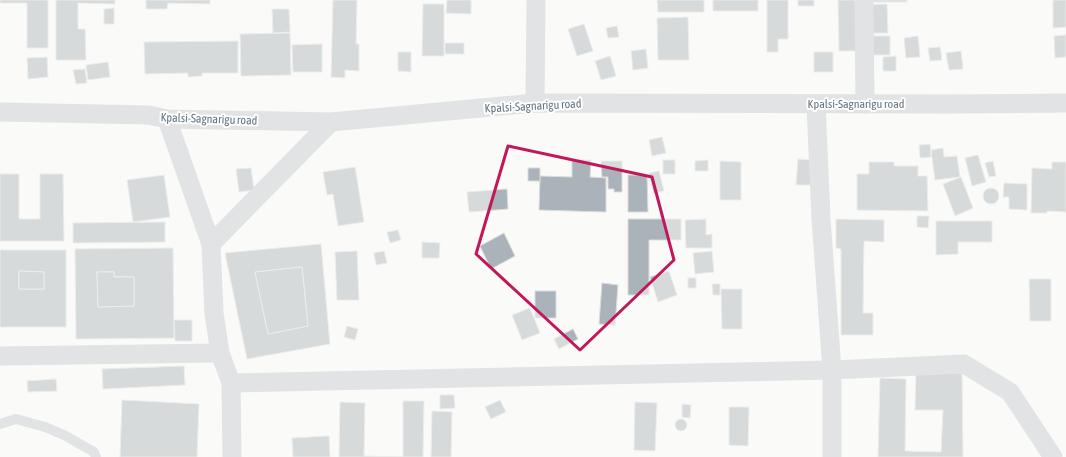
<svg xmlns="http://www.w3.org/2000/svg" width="1066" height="457" font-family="'Asap Condensed',sans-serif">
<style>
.building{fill:#aab3b9;stroke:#dcdcda;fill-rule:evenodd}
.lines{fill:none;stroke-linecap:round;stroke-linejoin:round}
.lane{stroke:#c3c8cc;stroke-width:10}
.street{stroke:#c3c8cc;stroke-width:19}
.marked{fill:none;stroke:#c2185b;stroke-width:3;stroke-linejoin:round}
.labels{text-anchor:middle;stroke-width:4;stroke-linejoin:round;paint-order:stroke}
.street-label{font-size:12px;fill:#657683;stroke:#fff}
</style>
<rect width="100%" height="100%" fill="#fafaf8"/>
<!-- building -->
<g class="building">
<polygon points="0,0 48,0 48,48 27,48 27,3 0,3"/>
<polygon points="56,0 115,0 115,4 78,3 78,29 85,29 86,60 56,60"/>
<polygon points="146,0 210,0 210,4 168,3 167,9 146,9"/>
<polygon points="333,0 357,0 356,44 359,44 359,71 345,70 345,78 331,77"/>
<polygon points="447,0 471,0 471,14 446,13"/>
<polygon points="657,0 704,0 704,12 658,12"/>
<rect x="713" y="0" width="45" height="11"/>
<polygon points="767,0 788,0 788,39 778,39 778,52 767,52"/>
<rect x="798" y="0" width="16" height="6"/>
<polygon points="838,0 859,0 860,51 839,51"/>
<rect x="868" y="0" width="39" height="2"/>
<polygon points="1053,0 1066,0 1066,27 1053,28"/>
<polygon points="423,4 444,4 444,56 422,56"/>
<polygon points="887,4 888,33 868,33 867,5"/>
<polygon points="114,8 114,24 104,24 104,9"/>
<polygon points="272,9 289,9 290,32 273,33"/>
<polygon points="688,17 689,60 658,60 657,18"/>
<polygon points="584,24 593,51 577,56 568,29"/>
<polygon points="617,26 619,37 608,38 606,28"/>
<polygon points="290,33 291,75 241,76 240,34"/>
<polygon points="1066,35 1066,57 1055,58 1054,36"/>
<rect x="868" y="36" width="22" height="19"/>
<polygon points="918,36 920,57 906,58 904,38"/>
<polygon points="238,41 238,73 202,73 202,76 188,77 188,73 145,74 144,42"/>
<rect x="445" y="43" width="19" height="11"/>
<polygon points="322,44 322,72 293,72 292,45"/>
<polygon points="940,47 942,60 930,61 928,48"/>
<polygon points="646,49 648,68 633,70 631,51"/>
<polygon points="961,51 963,69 949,70 946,53"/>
<polygon points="398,52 411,52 411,72 398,71"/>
<rect x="814" y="52" width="19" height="20"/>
<polygon points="610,56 616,76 601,80 595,61"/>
<polygon points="896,56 896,71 883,71 883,57"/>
<polygon points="47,57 48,77 28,79 27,58"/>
<polygon points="108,62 110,77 88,80 86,65"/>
<polygon points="85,69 87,83 76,84 73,70"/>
<polygon points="662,137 666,153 652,156 649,140"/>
<polygon points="930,144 931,157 920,158 919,145"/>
<polygon points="943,148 944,157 957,156 960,177 935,180 931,150"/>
<polygon points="978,155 986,182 972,186 965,158"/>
<polygon points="798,159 812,160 811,185 796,185"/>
<polygon points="572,160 591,160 590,177 606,178 606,212 539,210 540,176 572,177"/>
<rect x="663" y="160" width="12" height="14"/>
<polygon points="708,160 708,171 695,171 695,161"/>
<polygon points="601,161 622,161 622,192 614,192 614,189 608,189 608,177 602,177"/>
<polygon points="720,161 741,162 741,200 720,200"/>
<polygon points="993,161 996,176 989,177 985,163"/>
<polygon points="869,162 894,162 894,166 918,166 918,176 927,176 928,211 857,210 857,174 869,174"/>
<polygon points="1052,162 1066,162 1066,212 1047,211 1047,213 1031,213 1032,168 1052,169"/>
<polygon points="355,167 364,222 338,226 333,194 327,195 323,172"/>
<polygon points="251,168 254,190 239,192 236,169"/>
<rect x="528" y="168" width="12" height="13"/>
<polygon points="659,171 664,191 654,193 649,173"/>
<polygon points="0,174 19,174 19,219 40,219 40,174 63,174 64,241 0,241"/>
<polygon points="164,175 170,217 133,222 127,180"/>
<polygon points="628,175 647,175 648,212 628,212"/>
<polygon points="961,177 973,208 955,216 943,184"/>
<polygon points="1004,183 1027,184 1027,210 1009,209 1009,197 1003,197"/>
<circle cx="991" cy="196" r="8"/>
<polygon points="507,189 508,209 469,212 467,192"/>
<polygon points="917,216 929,216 928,228 917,227"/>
<polygon points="628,219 681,219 681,240 649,240 649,295 628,295"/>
<polygon points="706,219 706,235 712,234 712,248 686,248 685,220"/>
<polygon points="836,219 884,220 884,242 864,241 863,313 873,313 873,335 841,335 841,249 836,248"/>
<polygon points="936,221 992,221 992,242 958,242 958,254 936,255"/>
<polygon points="165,222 165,242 73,243 73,223"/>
<polygon points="398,230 401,240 390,243 387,232"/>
<polygon points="504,233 515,256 491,269 480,246"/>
<polygon points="422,242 440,243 439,258 422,258"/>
<path d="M321 244 330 344 247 359 225 253ZM302 267 308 326 268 334 255 272Z"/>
<path d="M173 248 174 338 76 339 75 249ZM97 272H114V277H134V306L98 307Z"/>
<path d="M0 250H66V327H0ZM19 271 44 272V289H19Z"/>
<polygon points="357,251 359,300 337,300 335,252"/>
<polygon points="384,251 387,263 376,265 374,253"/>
<polygon points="712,251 714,272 695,274 693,253"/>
<polygon points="302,267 308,326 268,334 255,272"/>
<polygon points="19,271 44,272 44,289 19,289"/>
<polygon points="669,271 677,295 658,302 650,277"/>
<polygon points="97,272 114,272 114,277 134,277 134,306 98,307"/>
<rect x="688" y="278" width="8" height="10"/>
<polygon points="1029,279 1051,279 1051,321 1030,321"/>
<polygon points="602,283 618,285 615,325 599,324"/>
<polygon points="712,284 720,284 720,295 713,295"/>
<polygon points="721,289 742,289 742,329 722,329"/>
<rect x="535" y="291" width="21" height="27"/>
<polygon points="530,308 540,333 522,340 512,315"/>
<polygon points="174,320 192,320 192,341 175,341"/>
<polygon points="347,326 358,329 355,340 344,337"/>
<polygon points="573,329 578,339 559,349 554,339"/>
<polygon points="184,366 185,385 103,389 102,369"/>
<polygon points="962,373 963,457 878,457 880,378 906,379 905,451 941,452 943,410 915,410 916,374"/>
<polygon points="56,379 57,391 28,392 27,381"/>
<polygon points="440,395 454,395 455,408 440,409"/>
<polygon points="122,400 199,404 197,457 120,457"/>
<polygon points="500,400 506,412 491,419 485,407"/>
<polygon points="403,401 424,401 423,457 339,457 340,402 365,403 364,456 403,457"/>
<polygon points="635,402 657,403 655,451 634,450"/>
<polygon points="682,404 691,405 690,418 682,417"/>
<polygon points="729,407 749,407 748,446 729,445"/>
<polygon points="432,411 452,412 451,457 431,457"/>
<circle cx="681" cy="425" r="6"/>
<polygon points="329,436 330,457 293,457 292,438"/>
</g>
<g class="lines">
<!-- lane -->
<polyline class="lane" points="0,424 16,419 45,427 64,435 94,452 96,457"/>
<!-- street -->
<g class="street">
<polyline points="864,0 865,104"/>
<polyline points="535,103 536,0"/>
<polyline points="816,104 821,219 832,370 832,457"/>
<polyline points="0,112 149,115 167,119 331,122 535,103 946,104 1066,103"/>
<polyline points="167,119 211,244 214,313 220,353 231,383 232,457"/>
<polyline points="211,244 331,122"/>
<polyline points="0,356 220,353"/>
<polyline points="231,383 832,370 964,364 1010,392 1053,457"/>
</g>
</g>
<!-- marked area -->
<path d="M0 0H1066V457H0ZM508 146 652 177 674 260 580 350 476 254Z" fill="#fafaf8" fill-opacity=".55" fill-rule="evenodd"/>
<path class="marked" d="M508 146 652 177 674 260 580 350 476 254Z"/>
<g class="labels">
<!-- street labels -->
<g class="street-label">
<text x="856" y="108">Kpalsi-Sagnarigu road</text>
<text transform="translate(533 106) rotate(-3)" y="4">Kpalsi-Sagnarigu road</text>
<text transform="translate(209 119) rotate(2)" y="4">Kpalsi-Sagnarigu road</text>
</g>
</g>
</svg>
